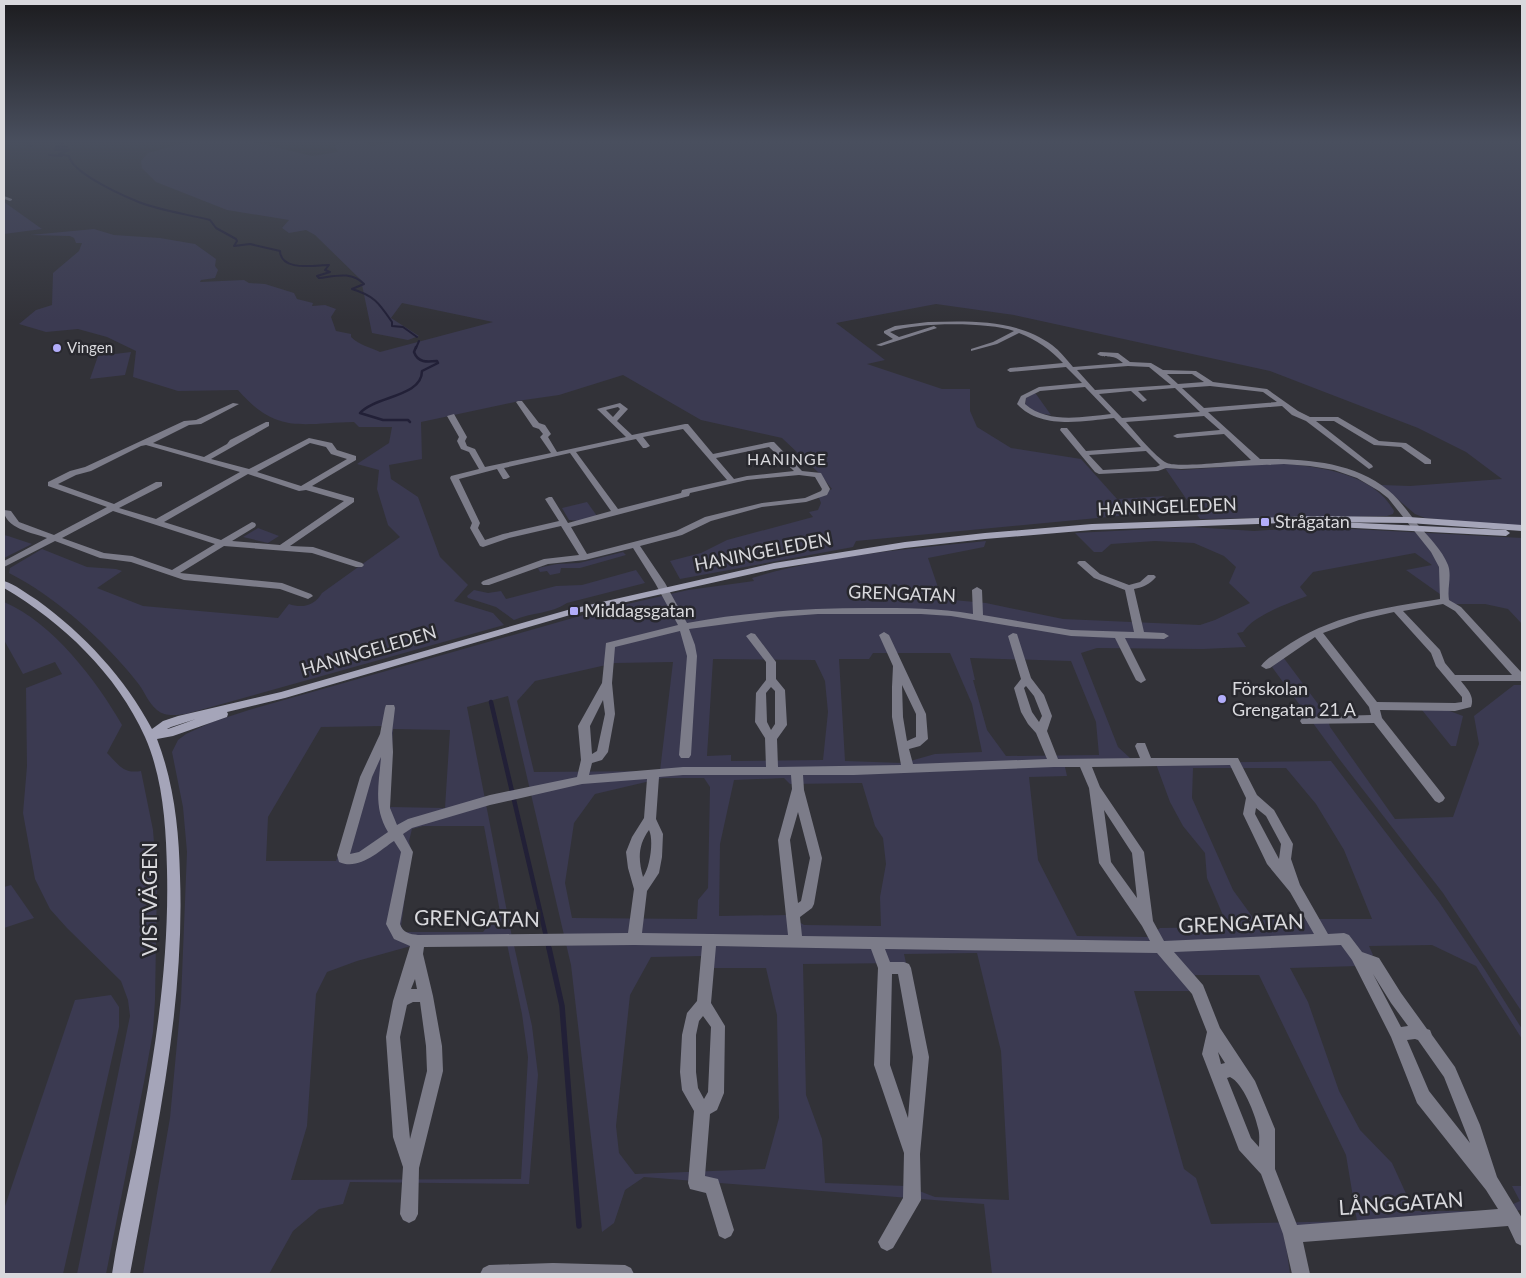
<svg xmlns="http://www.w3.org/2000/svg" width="1526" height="1278" font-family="Lato,sans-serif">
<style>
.green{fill:#3b3a51;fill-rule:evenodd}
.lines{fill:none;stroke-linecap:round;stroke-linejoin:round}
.stream-far3{stroke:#222037;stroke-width:2}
.stream-far2{stroke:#222037;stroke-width:2.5}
.stream-far1{stroke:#222037;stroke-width:4.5}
.stream{stroke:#222037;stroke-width:5.5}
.street{fill:#7c7c89;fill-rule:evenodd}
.secondary{fill:#a5a5b9;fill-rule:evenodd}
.poi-dot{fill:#b2adfa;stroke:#28282e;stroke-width:2}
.labels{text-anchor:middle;stroke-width:5;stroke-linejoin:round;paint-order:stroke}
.far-poi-label{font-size:15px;fill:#d9d9dd;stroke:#28282e;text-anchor:start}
.far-neighbourhood-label{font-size:16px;letter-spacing:1px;fill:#d9d9dd;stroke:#28282e}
.street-label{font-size:18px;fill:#d9d9dd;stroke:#28282e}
.poi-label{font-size:18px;fill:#d9d9dd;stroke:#28282e;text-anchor:start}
.near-street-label{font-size:21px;fill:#d9d9dd;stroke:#28282e}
</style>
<rect width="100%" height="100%" fill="#323238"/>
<!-- green -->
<g class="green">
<path d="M187 142H254L312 156 338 152 335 147 339 143 347 142H362L372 146 393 142H1522V527L1425 518 1415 514 1381 485 1410 486 1502 479 1466 452 1418 428 1270 371 1014 315 936 304 836 323 885 360 867 364 942 389H970V411L977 427 1011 448 1081 459 1117 499 1165 496 1129 515 856 541 853 547 680 579 670 561 701 553 727 540 813 517 809 512 818 510 821 503 818 495 832 489 819 473 782 438 701 420 623 375 559 395 524 400 421 422 422 459 389 465 391 479 418 497 440 557 468 585 454 601 493 613 504 625 186 714C176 715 165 717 157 710 148 703 144 690 137 682 104 640 56 597 9 573L10 568 42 549 87 567 116 569 122 571 97 588 143 606 278 618 289 604C303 609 315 605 322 593L400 537 388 525 377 489 379 470 357 464 389 443 392 427H359L354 422C301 423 277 435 238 390L178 391 133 377 136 351 107 337 78 329 46 332 19 324 36 310 52 305 53 273 79 251 82 243H76L74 238 70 236 30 235 94 229 114 235 160 238 195 244 216 259 215 266 218 270 215 278 201 280 200 282 244 280 249 283 265 284 294 293 297 299 313 303 312 306 325 305 336 309 331 317 336 331 351 334V337C359 345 370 347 380 352L493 322 402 303 391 318 419 336 408 340 372 333 361 280 315 235 306 230 289 233 282 228 289 220 227 210 156 182 142 168 141 161 148 153Z"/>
<polygon points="4,202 42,229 4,234"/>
<polygon points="131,352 125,375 90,379 98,356"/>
<polygon points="1035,393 1036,394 1051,415 1037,413 1025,405 1026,398"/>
<path d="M1280 463C1319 467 1374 473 1394 511L1393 514 1387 516 1200 519 1165 468 1182 470Z"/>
<polygon points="587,502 597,516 579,521 569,520 562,508"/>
<path d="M1192 527 1254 531 1315 527 1522 538V624L1508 609 1485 604H1454L1406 570 1432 565 1415 553 1313 572 1300 587 1307 596C1289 603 1254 615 1243 632L1237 633 1246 647 1203 649 1097 648 1081 653 1118 747 1130 758 1157 763 1331 761 1439 902 1485 970 1522 1029V1039L1476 966 1432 945 1369 946 1373 955 1358 966 1290 968 1308 1002 1339 1091 1360 1130 1392 1163 1414 1211H1497L1520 1201 1512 1186H1522V1210L1284 1230 1290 1274H992L984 1204 644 1177 625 1190 614 1223 602 1232 571 965 508 696 467 707 511 932 532 1026 538 1075 529 1184 350 1182 343 1204 319 1209 293 1231 269 1274H143L170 1118 181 1000 187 852 183 807 172 752 178 740 186 734 212 722 249 710 601 610 688 590 754 581 752 578C827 555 908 549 986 541L984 547 928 558 942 599 986 603 1063 619 1200 625 1215 620 1250 603 1229 583 1236 567 1224 556 1194 543 1155 541 1111 544 1102 552H1094L1075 533ZM873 653H950L972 704 982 752 935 754 903 763 845 761 839 659H869ZM970 658 1071 661 1096 722 1099 755 1006 756 987 730 973 680H975ZM713 659 815 660 825 681 828 712 823 760 731 761V755L707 756ZM673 662 660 771 534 772 517 701 535 681 615 663ZM384 726 336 861H266L268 817 321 727ZM393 729 450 730 445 808 389 807ZM1156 764 1170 802 1183 826 1205 853 1207 878 1228 927 1160 928 1149 937 1077 936 1038 860 1029 777 1067 776 1065 767ZM1193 768H1286L1316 804 1344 850 1372 919H1254L1233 890 1192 798ZM663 778H704L710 787 708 888 698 900 697 919 572 918 565 883 574 823 595 794ZM784 778 790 784 862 783 875 826 883 838 886 864 880 897 881 926 804 925 788 915 719 916 720 844 734 780ZM423 826H484L500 912 483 932H404L401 927 411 850 409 841 412 829ZM507 944 522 1014 528 1057 521 1179 291 1180 307 1126 316 994 327 972 357 961 411 946ZM977 953 1001 1051 1009 1200 935 1197 906 1186 825 1183 822 1139 806 1095 803 964 906 963 904 954ZM703 956V968H766L777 1015 779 1118 765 1169 635 1174 619 1153 616 1126 630 995 651 957ZM1195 975H1259L1346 1155 1357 1221 1211 1224 1196 1178 1184 1169 1134 991H1192Z"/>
<polygon points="258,528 279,536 268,543 243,537"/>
<polygon points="4,535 8,536 32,544 4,558"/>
<polygon points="623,552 626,555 580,568 561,568 560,573 550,575 547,571 540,572 538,568 557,564 579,563"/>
<path d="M636 570 645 583 567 603C551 614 532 612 514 620L496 607 468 598 467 596 474 590 488 593 501 591 506 599 556 586 582 585Z"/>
<path d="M4 602C52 622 97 681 122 725L107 753C119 765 123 774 141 771L153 830 157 882 155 1000 153 1032 144 1082 106 1274H77L130 1016 128 1000 121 981 67 928 50 909 35 879 23 813 27 766 26 688 62 674 55 662 23 674 4 640Z"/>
<polygon points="1283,657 1327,716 1330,727 1395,819 1453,817 1479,744 1474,716 1514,685 1522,685 1522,1012 1443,893 1340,760 1272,667"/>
<polygon points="1422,710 1447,710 1463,716 1456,746 1451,746"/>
<polygon points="11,885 34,918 4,928 4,887"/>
<polygon points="111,995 119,1007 119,1027 63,1274 4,1274 4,1209 75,1000"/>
</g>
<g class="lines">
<!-- stream-far3 -->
<g class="stream-far3">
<polyline points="25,142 31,146"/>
<path d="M54 142 63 144 56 147H67L55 150H69L59 154 69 156C72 172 117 193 134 200 155 210 187 214 210 220L216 228 236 239 237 241 234 246 250 244 280 251C281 272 315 265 329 265L325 270 330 272 317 276 319 278C336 276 351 271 364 284L352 289C375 296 379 303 392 322V326L403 327 417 337"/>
<polyline points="49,155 62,156"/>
<polyline points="416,348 419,341"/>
</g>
<!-- stream-far2 -->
<path class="stream-far2" d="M410 422 408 420H383L360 413C375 396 422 397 422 371L438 363 437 361C427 362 418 363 414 352L416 347"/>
<!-- stream-far1 -->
<polyline class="stream-far1" points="491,702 549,949"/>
<!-- stream -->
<polyline class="stream" points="549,948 562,1006 579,1226"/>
<!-- street -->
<g class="street">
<polygon points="4,196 12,199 12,200 10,201 4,199"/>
<path d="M928 322C970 321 1016 319 1052 345 1060 351 1066 359 1073 367L1123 363C1111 352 1107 360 1097 354L1100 352 1118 353 1130 362 1151 363 1163 370 1196 371 1213 382 1267 389 1298 411 1310 417H1338L1379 441 1406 443 1431 460V464H1425L1401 447 1374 445 1334 421H1316L1372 465 1373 467 1369 469 1306 421 1292 415 1282 406 1208 412 1260 459C1303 459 1353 461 1388 490 1400 500 1409 513 1418 525 1429 537 1442 550 1448 565 1452 576 1447 588 1449 600L1461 607 1522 673 1521 681H1461C1467 689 1475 696 1471 707L1455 711 1380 710 1382 718 1443 795 1445 798 1443 801 1439 803 1435 801 1374 723 1302 724 1300 721 1302 718 1306 717 1371 715 1369 707 1315 637 1270 668 1266 669 1261 666C1266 659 1275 654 1282 649 1330 615 1383 608 1440 599L1439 567 1431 552 1388 498 1379 491 1357 478 1334 470 1310 466 1284 464 1181 469 1166 468 1158 471 1099 474 1095 472 1060 430 1061 428H1067L1086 451 1141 447 1114 418C1084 421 1041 430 1017 404L1021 396 1039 387 1082 383 1066 367 1010 372 1007 370 1010 368 1063 363C1050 349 1037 340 1019 333L997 344 971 351V349L993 342 1014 331C987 322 917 322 890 332L899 337 934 326 937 328 881 346 876 345 893 339 884 333V331L895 326ZM1128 366 1149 367 1171 385 1095 390 1077 370ZM1167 374H1192L1204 382 1178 384ZM1210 386 1263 392 1277 402 1204 408 1182 388ZM1085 387 1111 414C1082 417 1048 424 1025 404L1026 398 1040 391ZM1175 388 1200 412 1122 418 1099 394 1131 391 1143 402 1147 400 1138 391ZM1204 416 1220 430 1177 434 1173 436 1177 438 1224 434 1251 460C1235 461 1179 468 1167 463 1155 457 1135 432 1126 422ZM1146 451 1160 465 1156 467 1103 470 1089 455ZM1443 604 1455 611 1512 675H1455L1445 663 1440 650 1403 611ZM1394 612 1431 653 1436 666 1462 697V702L1455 703 1377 702 1323 633 1359 620Z"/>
<path d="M518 401H522L539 423 545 425 551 434 548 437 557 452 626 437 597 409 620 403 628 409 617 421 632 435 685 424H688L713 454 771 442H774L802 471 821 473 830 489 827 495 806 502 762 507 711 521 682 535 640 546 665 583 687 623C747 612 809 608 870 608 905 608 939 608 973 614L972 590 977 587 982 590 983 615 1071 630 1134 632 1125 590 1094 578 1077 563 1079 561H1085L1100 574 1129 585 1140 582 1148 575H1154L1156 577C1149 585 1143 587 1134 589L1144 632 1164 633 1169 636 1164 639 1125 638 1146 680 1141 683 1136 680 1115 638 1071 636 951 616 921 614H818L778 617 689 629 695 645 697 656 691 755 689 758H681L679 755 687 656 680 631 615 647 612 683 615 714 608 752 602 760 592 763 589 775 683 767H766L765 738 755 722 756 693 766 680V662L746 636 751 633 755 634 776 662V679L785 690 787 725 777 739 778 767 901 765 892 717V687L893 666 879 635 884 632 889 635 926 714 928 739 920 746 909 749 913 764 1047 759 1036 733 1028 724 1021 712 1014 688 1021 679 1008 636 1013 633 1017 634 1031 678 1044 695 1052 716 1047 731 1058 759 1140 758 1135 746 1137 743H1145L1151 758H1238L1257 795 1274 810 1293 844 1291 859 1300 885 1328 934 1344 933 1349 935 1362 952 1379 958 1401 993 1427 1029 1430 1030 1432 1035 1455 1067 1480 1125 1497 1177 1522 1218V1246L1516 1243 1508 1226 1303 1242 1310 1274H1292L1283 1234 1261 1174 1239 1150 1202 1054 1207 1032 1192 994 1157 953 885 949 890 962H904L909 964 911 968 929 1057 920 1154 921 1200 893 1248 887 1251 881 1248 878 1242 903 1198 904 1153 874 1065 878 968 871 949 716 946 711 1003 725 1026 724 1093 717 1110 710 1114 705 1176 718 1179 720 1185 734 1230 731 1236 725 1239 719 1236 706 1193 690 1189 688 1183 694 1111 682 1090 680 1072 682 1035 687 1013 697 1001 702 946 634 945 424 947 423 954 433 996 442 1046 443 1071 419 1168 418 1214 415 1220 409 1223 403 1220 400 1214 403 1167 393 1137 386 1037 393 1001 410 946 394 939 386 924 401 852 394 841C379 851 359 871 339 862L337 855 360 777 380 734 385 708 386 705H394L395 708 392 733 393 752 390 808 397 825 408 819 490 795 577 777 581 760 578 726 602 683 606 643 678 625 655 583 633 548 585 560 548 564 489 585H483L481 583 483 581 544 559 579 555 561 526 509 538 483 547 480 546 470 528 472 523 450 478 451 476 479 469 469 452 461 449 457 441 459 437 447 416 454 414 467 437 465 441 467 446 475 449 485 467 551 453 540 437 543 434 539 429 533 427 516 402ZM618 407 620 409 613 417 606 410ZM683 429 727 480 682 490 681 493 618 509 576 452 636 439 643 448H646L650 446 643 437ZM769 447 794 471 747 476 734 479 716 458ZM570 453 611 511 568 523 552 497H549L545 499 559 521 503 534 485 540 478 528 480 523 459 479 497 469 503 479H506L510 477 504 468ZM799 475 815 477 822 489 821 491 805 498 762 503 705 517 676 531 587 554 571 527 689 496 690 493 747 480ZM902 685 916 714V737L907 741 903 717ZM1026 686 1034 696 1042 716 1039 722 1032 712 1024 688ZM771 687 775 691V724L771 730 767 722 766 693ZM603 700 605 714 597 751 592 754 590 726ZM381 757C379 783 373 808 388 832L359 852 350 854 372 777ZM1230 765 1246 798 1243 814 1267 864 1290 892 1314 934 1164 941 1153 921 1144 852 1100 787 1092 767ZM1054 767H1080L1089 788 1099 863 1142 926 1150 941 802 936 800 917 812 908 814 904 822 858 804 790 803 775H854ZM683 775H791L792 789 778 840 788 935 642 933 647 891 659 873 662 857 663 834 656 819 659 777ZM647 779 644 818 632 837 626 852 628 868 634 889 628 933 418 935C410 934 403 933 400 924L413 852 403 834 412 828 490 805 582 784ZM1256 808 1266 816 1281 844 1279 859 1255 814ZM1104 810 1132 853 1137 898 1111 862ZM798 812 810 858 801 901 798 903 790 840ZM649 830C654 840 650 868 643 877 638 859 638 845 649 830ZM1341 945 1352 960 1391 1037 1417 1103 1486 1190 1498 1209 1297 1225 1275 1169V1129L1255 1081 1220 1028 1203 985 1174 952ZM892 974H898L913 1057 908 1118 890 1065ZM1373 974 1391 1003 1408 1026 1401 1027ZM415 979 417 989H411ZM413 1002H420L426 1046 427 1071 410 1139 400 1037 407 1005ZM703 1016 711 1027 708 1092 704 1099 698 1088 696 1072V1035L699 1021ZM1415 1039 1418 1040 1444 1077 1470 1143 1429 1091 1407 1040ZM1218 1052 1225 1063 1221 1064ZM1230 1077C1243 1083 1255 1114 1258 1128 1260 1134 1259 1141 1259 1147L1251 1138 1227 1078Z"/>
<path d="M233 403 239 404 201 424 189 425 153 443 204 457 227 444 230 440 266 422H269V426L211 459 249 469 309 438 332 443 337 450 356 456V460L312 486 354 498V502L290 546 313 547 362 563 364 565 362 567H356L312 553 224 546 180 573 282 583 311 594 313 596 308 599 280 589 184 580 131 562 100 558 55 541 4 567V561L47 538C33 533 4 528 4 510L11 511 19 522 54 535 107 507 48 486V482L70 471 85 467 184 421 196 420ZM310 443 326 447 331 454 347 459 301 486 257 472ZM146 445 240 472 156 519 119 508 162 486V482H156L114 504 58 484 76 475 91 471 141 446ZM248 474 299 491 306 490 344 501 280 545 232 541 255 527 256 525 255 523 252 522 221 540 164 522ZM113 511 215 544 172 570 132 556 104 553 62 538Z"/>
<polygon points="553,1263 625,1265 631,1268 634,1274 480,1274 483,1268 489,1265"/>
</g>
<!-- secondary -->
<g class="secondary">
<path d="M1311 516 1409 517 1522 525V531L1409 523 1311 522 1092 530 985 539 905 548 774 569 577 613 285 698 227 712 228 714 227 717 173 736 157 739C174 783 179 830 180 876 185 1010 154 1143 130 1274H112C120 1221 134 1168 143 1115 158 1034 169 953 167 870 166 826 163 778 145 737 117 674 62 622 4 588V581C15 584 27 594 37 600 84 634 125 678 152 729L163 721 178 716 281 692 571 609 774 563 905 542 985 533 1092 524ZM196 719 168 729H167L171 727Z"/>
<polygon points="1339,522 1506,530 1510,533 1506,536 1336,527 1335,525 1336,523"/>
</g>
</g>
<!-- sky -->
<linearGradient id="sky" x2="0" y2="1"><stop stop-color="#1c1c1f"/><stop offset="0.44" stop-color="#494f5e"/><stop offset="1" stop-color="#494f5e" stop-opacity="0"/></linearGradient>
<rect width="1526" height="321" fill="url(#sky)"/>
<!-- markers -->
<g class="poi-dot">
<circle cx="57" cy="348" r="5"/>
<rect x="1260" y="517" width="10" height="10" rx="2.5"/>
<rect x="569" y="606" width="10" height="10" rx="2.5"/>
<circle cx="1222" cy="699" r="5"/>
</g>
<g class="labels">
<!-- far-poi labels -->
<g class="far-poi-label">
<text x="67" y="353">Vingen</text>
</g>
<!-- far-neighbourhood labels -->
<g class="far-neighbourhood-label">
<text x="787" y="465">HANINGE</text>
</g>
<!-- street labels -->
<g class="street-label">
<text transform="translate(1167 507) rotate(-2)" y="6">HANINGELEDEN</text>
<text transform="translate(763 552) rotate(-11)" y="6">HANINGELEDEN</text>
<text transform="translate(902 594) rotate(2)" y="6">GRENGATAN</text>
<text transform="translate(369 651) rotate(-16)" y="6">HANINGELEDEN</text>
</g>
<!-- poi labels -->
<g class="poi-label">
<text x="1275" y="528">Strågatan</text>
<text x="584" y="617">Middagsgatan</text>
<text x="1232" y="695">Förskolan<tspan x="1232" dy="21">Grengatan 21 A</tspan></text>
</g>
<!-- near-street labels -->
<g class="near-street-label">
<text transform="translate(150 899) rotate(-90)" y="7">VISTVÄGEN</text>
<text transform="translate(477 919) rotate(1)" y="7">GRENGATAN</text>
<text transform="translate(1241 924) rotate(-2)" y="7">GRENGATAN</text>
<text transform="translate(1401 1204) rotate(-4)" y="7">LÅNGGATAN</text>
</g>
</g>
<!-- border -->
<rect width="1526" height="1278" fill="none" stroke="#d9d9dd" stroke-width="10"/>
</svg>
